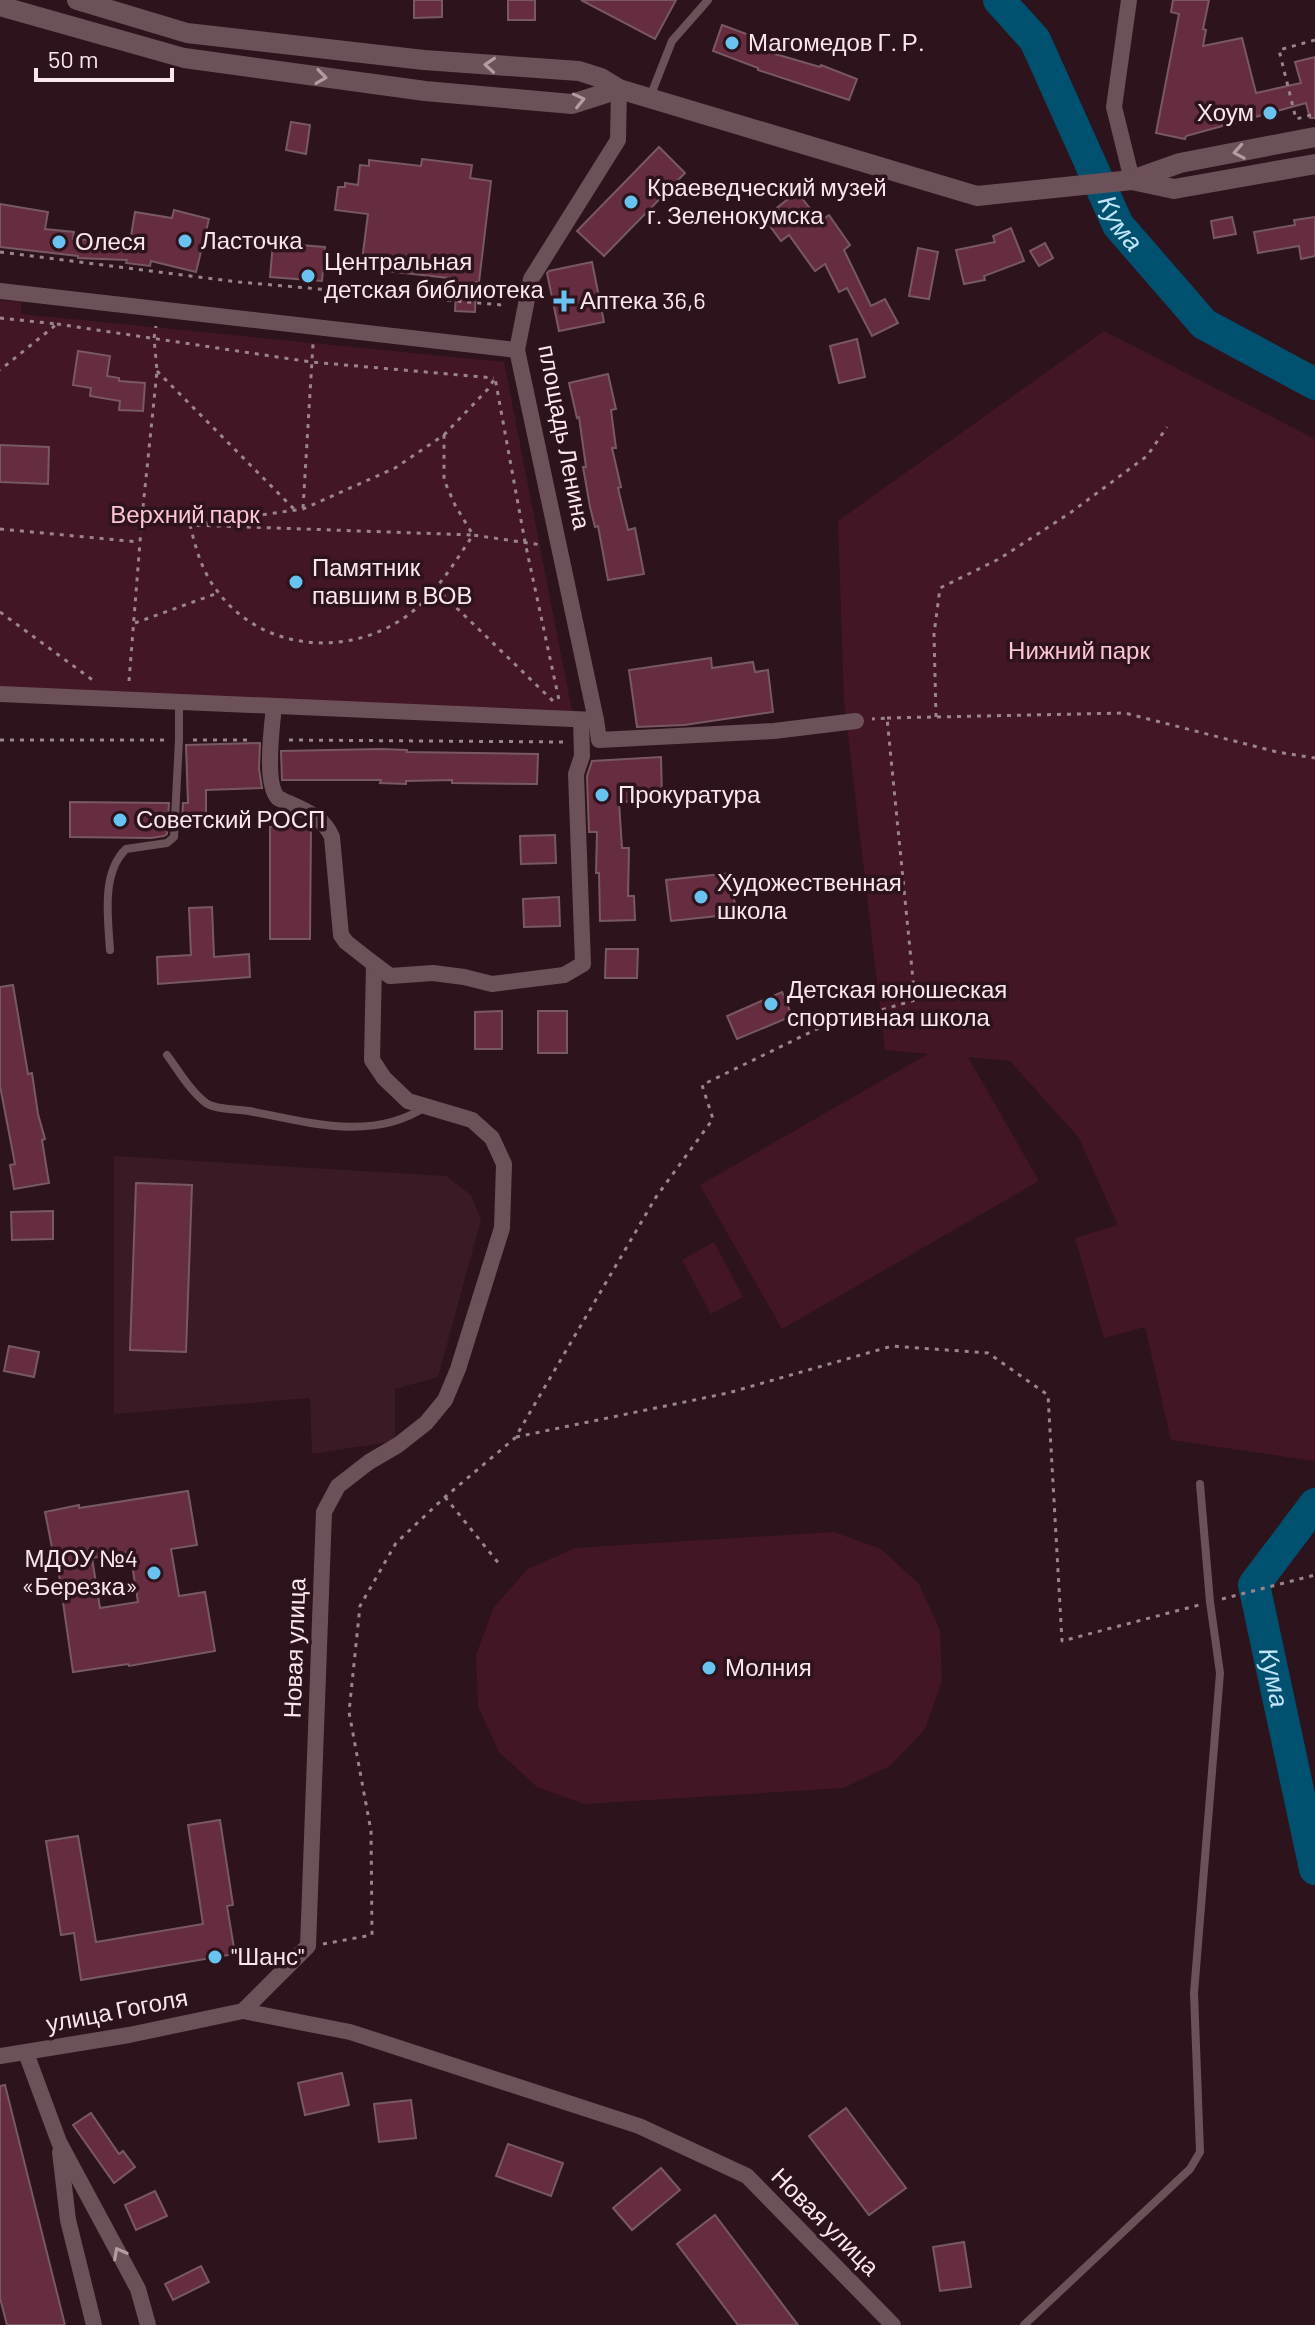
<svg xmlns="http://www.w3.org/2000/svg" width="1315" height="2325" font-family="Barlow,sans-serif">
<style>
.built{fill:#3a1a25}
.green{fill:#431626}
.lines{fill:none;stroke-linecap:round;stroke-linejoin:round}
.river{stroke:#005170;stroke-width:32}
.building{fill:#662d40;stroke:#785961;stroke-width:2;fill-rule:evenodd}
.path{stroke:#9b858c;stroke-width:3;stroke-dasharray:4 6;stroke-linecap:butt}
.service{stroke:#6d5159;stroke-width:8}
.minor{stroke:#6d5159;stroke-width:16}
.tertiary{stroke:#6d5159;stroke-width:20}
.oneway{stroke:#b49ca2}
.poi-dot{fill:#69c3f1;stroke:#2d131b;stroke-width:3}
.labels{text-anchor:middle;stroke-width:7;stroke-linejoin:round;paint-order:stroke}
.poi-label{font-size:24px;fill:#fae7ec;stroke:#2d131b;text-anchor:start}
.street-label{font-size:24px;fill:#fae7ec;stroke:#2d131b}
.park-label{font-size:24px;fill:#fdc4d3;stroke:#2d131b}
.water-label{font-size:26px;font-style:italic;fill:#c1e5f8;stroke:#2d131b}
</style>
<rect width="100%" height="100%" fill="#2d131b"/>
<!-- built -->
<polygon class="built" points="114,1156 446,1176 471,1195 481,1220 438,1377 395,1389 395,1441 312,1454 310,1398 114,1414"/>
<!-- green -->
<g class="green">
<polygon points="0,300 21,302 21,314 504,362 573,716 0,691"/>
<polygon points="1104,331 1315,439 1315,1461 1171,1440 1145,1327 1104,1338 1075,1238 1118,1225 1079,1138 1010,1061 968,1057 1039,1181 782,1329 700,1185 928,1054 885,1050 844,700 838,521"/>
<polygon points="714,1242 743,1297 711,1314 682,1260"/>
<polygon points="834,1532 881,1549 919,1584 940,1630 942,1681 925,1729 890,1766 843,1788 584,1804 537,1787 499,1752 478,1706 476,1655 494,1607 528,1569 575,1548"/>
</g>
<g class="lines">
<!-- river -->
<g class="river">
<path id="s1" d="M999 0 1035 40 1118 225 1204 324 1315 384"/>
<path id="s2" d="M1315 1504 1254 1585 1315 1869"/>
</g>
</g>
<!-- building -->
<g class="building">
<polygon points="414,0 442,0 442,17 414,18"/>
<rect x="508" y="0" width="27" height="20"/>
<polygon points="581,0 676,0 655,39"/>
<polygon points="1173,0 1209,0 1203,29 1206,30 1203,46 1242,38 1256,93 1301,83 1295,62 1315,57 1315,118 1310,118 1306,103 1186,136 1185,139 1156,133 1179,14 1171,12"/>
<polygon points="722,25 752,36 748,46 820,67 821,65 857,79 849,100 758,70 758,68 713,51"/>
<polygon points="291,122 310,125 306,154 286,150"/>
<polygon points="659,147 685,173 604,256 577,231"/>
<polygon points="422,159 472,165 470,178 491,181 479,282 476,282 475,312 455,311 457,279 361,268 368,214 335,210 338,187 345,187 345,183 358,185 360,165 369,166 369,160 421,166"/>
<polygon points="797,192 820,221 829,215 850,245 844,250 871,306 885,299 898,323 872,336 847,288 839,292 825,264 815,271 789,235 781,241 764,218"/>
<polygon points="0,204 48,212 45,229 74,232 73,239 130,242 135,212 172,218 174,210 209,219 196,272 151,261 150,266 126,263 127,260 78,258 78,256 0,247"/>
<polygon points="1232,217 1236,234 1214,238 1211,221"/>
<polygon points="1315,217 1315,256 1301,259 1299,246 1258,253 1254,232 1295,225 1294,220"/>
<polygon points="1011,228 1024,261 984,276 985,280 964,284 956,250 995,242 993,236"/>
<polygon points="273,243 325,247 322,281 270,277"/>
<polygon points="1045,243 1053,258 1039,266 1030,251"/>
<polygon points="918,248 938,252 929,299 909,296"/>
<polygon points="592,262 604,322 559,331 547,273 549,271"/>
<polygon points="857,339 865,377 839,383 830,346"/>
<polygon points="78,351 110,356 107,376 119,378 119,381 145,383 143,411 119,410 120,401 90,396 91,388 73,385"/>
<polygon points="608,374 616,409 611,410 616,448 612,448 621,487 618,488 628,530 635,528 644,574 608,580 598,526 595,527 590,507 583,467 586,467 579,417 577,418 569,383"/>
<polygon points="0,445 49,447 48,484 0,482"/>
<polygon points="711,658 712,668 753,662 755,672 768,670 773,712 684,725 637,727 629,670"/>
<polygon points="260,743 259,769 262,788 206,790 206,820 182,821 183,803 188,803 186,745"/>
<polygon points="381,749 407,750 407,752 538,754 537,784 452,783 452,780 406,781 406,784 380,783 381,780 282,780 281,751"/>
<polygon points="661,757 662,800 619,802 622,848 629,848 628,896 634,896 635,920 600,921 599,873 596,873 597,832 589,832 587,776 592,761"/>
<polygon points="70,802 169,803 167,834 164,836 151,838 70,837"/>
<polygon points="270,827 311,827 310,939 270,939"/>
<polygon points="555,835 556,863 521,864 520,836"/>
<polygon points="731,873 736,914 671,921 666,880"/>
<polygon points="559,897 560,926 524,927 523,899"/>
<polygon points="212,907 214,957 249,954 250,977 158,984 157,957 191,955 189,908"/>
<polygon points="606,949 638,949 637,978 605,978"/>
<polygon points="13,985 28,1074 32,1073 38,1114 45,1139 42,1140 49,1183 14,1189 10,1165 15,1164 0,1086 0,987"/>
<polygon points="782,992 792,1016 737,1039 727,1016"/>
<polygon points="502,1011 502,1049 475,1049 475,1012"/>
<rect x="538" y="1011" width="29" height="42"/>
<polygon points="136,1183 192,1185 186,1352 130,1350"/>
<polygon points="53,1211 53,1239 12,1240 11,1212"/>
<polygon points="9,1346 39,1352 34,1377 4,1371"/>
<path d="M188 1491 197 1545 171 1549 179 1596 205 1592 215 1651 129 1666 128 1664 73 1672 58 1567 56 1568 45 1512 79 1505V1508ZM130 1552 138 1602 100 1608 92 1558Z"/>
<polygon points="220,1820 233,1905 227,1906 235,1954 81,1980 74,1933 61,1935 46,1841 78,1836 96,1942 203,1924 188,1825"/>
<polygon points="342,2073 349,2105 305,2115 298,2083"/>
<polygon points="5,2085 65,2325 7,2325 0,2298 0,2086"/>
<polygon points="411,2100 416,2138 379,2142 374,2104"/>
<polygon points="846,2108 906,2188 869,2215 809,2136"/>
<polygon points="91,2113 119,2154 123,2151 135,2167 114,2183 73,2125"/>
<polygon points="508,2144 563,2163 551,2196 496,2176"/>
<polygon points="661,2168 680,2190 632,2230 613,2208"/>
<polygon points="155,2191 167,2216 136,2230 125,2205"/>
<polygon points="715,2215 798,2325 738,2325 677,2244"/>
<polygon points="964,2242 971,2287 940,2291 933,2247"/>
<polygon points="201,2266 209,2282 173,2300 165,2284"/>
</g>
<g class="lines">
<!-- path -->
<g class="path">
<polyline points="1315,40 1279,50 1296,119 1315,114"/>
<polyline points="0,252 239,282 502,305"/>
<polyline points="0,318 57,324 0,370"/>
<polyline points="57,324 311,362 494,378"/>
<polyline points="157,371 295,510"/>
<polyline points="444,435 488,389 495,378 525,542 559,700"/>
<polyline points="303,508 313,344"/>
<polyline points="142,517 157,371 154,338 156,326"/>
<path d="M190 525C196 549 202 572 218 592 263 652 350 658 408 615 435 595 455 562 473 535L542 545"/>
<polyline points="0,529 139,542"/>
<polyline points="435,587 553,701"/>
<polyline points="0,612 94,681"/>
<polyline points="135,623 218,593"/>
<polyline points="129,681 142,517 190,525 473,535 455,505 444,480 444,435 395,468 303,509 190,525"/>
<polyline points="936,717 934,634 940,588 999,559 1070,513 1147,456 1167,427"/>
<polyline points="887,718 1125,713 1277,752 1315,758"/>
<polyline points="0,740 165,740"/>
<polyline points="193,740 253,740"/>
<polyline points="289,740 565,742"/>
<polyline points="516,1437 728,1393 892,1346 988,1353 1048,1395 1062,1641 1199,1605"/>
<polyline points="445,1497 500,1565"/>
<polyline points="1222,1599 1315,1575"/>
<polyline points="323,1944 372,1935 371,1831 349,1712 360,1606 396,1543 445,1497 515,1438 656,1197 713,1119 702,1085 817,1029 915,1000 887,718 872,719"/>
</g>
<!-- service -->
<g class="service">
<polyline points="650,97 672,41 708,0"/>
<path d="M110 950C108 918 101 873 126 849L167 843 174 837 179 740V702"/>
<path d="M167 1055C178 1070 190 1091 206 1103 216 1110 237 1109 249 1111 307 1122 372 1142 425 1107"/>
<polyline points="1024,2325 1190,2169 1200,2152 1194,1993 1220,1673 1210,1602 1200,1484"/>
</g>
<!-- minor -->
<g class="minor">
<polyline points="1129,0 1114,107 1132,180"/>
<polyline points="0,291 517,350"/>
<polyline points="0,694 596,720 599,740 774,731 856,721"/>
<path d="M274 706C272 726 264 784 278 798 280 799 288 803 289 803 308 812 323 817 332 837L341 935 346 942 374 964 372 1060 384 1078 408 1101 472 1120 492 1138 504 1164 502 1228 458 1369 445 1400 426 1423 398 1445 369 1462 338 1486 324 1512 308 1946 243 2011 350 2032 639 2126 747 2176 893 2325"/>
<polyline points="596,720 517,350 531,279 618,140 619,89"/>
<polyline points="374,964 390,976 433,973 464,977 492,984 564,975 583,964 576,774 582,756 581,720"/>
<polyline points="26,2053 59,2142 138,2289 148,2325"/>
<polyline points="0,2056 129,2035 243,2011"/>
<polyline points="60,2152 68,2220 94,2325"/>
</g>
<!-- tertiary -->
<g class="tertiary">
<polyline points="77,0 187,33 424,60 579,71 601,78 619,89 977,196 1132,180 1180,163 1315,137"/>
<polyline points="0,6 184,58 425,91 572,104 619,89"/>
<polyline points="1132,180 1174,189 1315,164"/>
</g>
</g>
<!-- one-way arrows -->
<defs><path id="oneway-chevron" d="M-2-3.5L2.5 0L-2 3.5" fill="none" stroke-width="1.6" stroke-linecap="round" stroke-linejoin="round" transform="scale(2)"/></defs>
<g class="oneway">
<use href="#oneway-chevron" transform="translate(490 65) rotate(-176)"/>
<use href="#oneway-chevron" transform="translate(321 77) rotate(8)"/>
<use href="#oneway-chevron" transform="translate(579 100) rotate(-13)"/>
<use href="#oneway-chevron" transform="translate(1239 152) rotate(170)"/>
<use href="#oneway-chevron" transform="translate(119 2253) rotate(-118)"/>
</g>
<!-- markers -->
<g class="poi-dot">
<circle cx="732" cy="43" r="8"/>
<circle cx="1270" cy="113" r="8"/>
<circle cx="631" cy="202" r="8"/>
<circle cx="185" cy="241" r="8"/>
<circle cx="59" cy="242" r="8"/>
<circle cx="308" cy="276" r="8"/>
<path d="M560 289h8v8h8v8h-8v8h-8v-8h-8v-8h8z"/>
<circle cx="296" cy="582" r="8"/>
<circle cx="602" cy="795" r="8"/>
<circle cx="120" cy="820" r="8"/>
<circle cx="701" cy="897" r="8"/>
<circle cx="771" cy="1004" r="8"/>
<circle cx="154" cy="1573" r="8"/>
<circle cx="709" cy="1668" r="8"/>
<circle cx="215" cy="1957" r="8"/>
</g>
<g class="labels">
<!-- poi labels -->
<g class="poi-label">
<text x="748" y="51">Магомедов Г. Р.</text>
<text x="1254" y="121" text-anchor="end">Хоум</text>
<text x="647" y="196">Краеведческий музей<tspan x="647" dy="28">г. Зеленокумска</tspan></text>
<text x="201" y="249">Ласточка</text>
<text x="75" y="250">Олеся</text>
<text x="324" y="270">Центральная<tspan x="324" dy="28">детская библиотека</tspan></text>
<text x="580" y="309">Аптека 36,6</text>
<text x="312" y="576">Памятник<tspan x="312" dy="28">павшим в ВОВ</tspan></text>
<text x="618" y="803">Прокуратура</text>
<text x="136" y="828">Советский РОСП</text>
<text x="717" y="891">Художественная<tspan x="717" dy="28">школа</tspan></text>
<text x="787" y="998">Детская юношеская<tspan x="787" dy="28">спортивная школа</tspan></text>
<text x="138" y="1567" text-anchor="end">МДОУ №4<tspan x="138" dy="28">«Березка»</tspan></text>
<text x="725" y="1676">Молния</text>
<text x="231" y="1965">"Шанс"</text>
</g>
<!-- street labels -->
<g class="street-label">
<text transform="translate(564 437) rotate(79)" y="8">площадь Ленина</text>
<text transform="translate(295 1648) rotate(-88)" y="8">Новая улица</text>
<text transform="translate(117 2011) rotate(-11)" y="8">улица Гоголя</text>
<text transform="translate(825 2222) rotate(45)" y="8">Новая улица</text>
</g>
<!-- park labels -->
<g class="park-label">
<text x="185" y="523">Верхний парк</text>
<text x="1079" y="659">Нижний парк</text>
</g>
<!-- water labels -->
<g class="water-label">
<text dy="9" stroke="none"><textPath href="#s1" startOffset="256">Кума</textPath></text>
<text dy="9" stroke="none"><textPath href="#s2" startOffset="196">Кума</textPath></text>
</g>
</g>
<!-- scale -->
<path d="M36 68v12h136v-12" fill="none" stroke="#fae7ec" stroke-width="4"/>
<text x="48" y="68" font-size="24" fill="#fae7ec" stroke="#2d131b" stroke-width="6" paint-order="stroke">50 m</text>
</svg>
